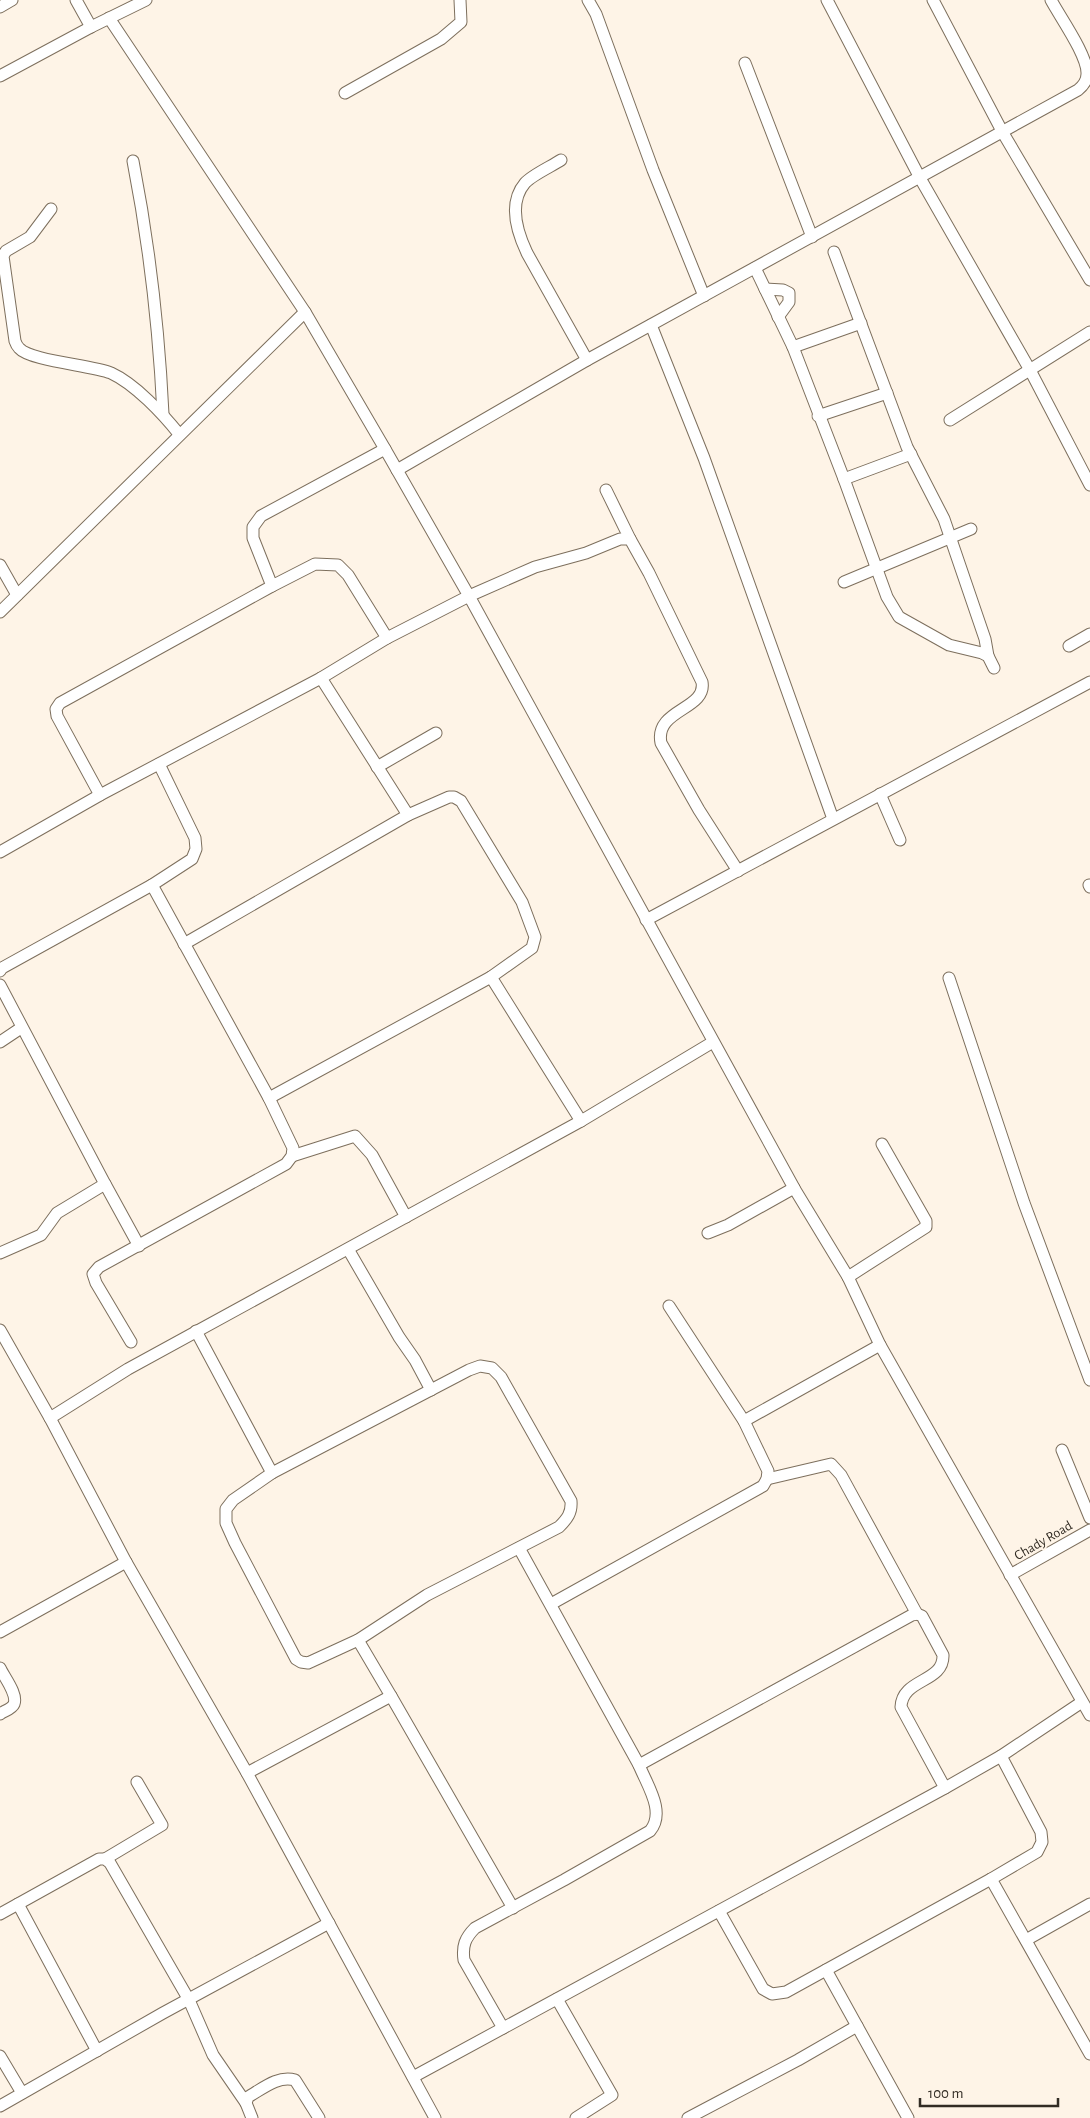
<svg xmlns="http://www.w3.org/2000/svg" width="1090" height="2118" font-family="'Alegreya Sans',sans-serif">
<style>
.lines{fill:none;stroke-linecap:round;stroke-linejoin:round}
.street-casing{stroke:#7d6f5d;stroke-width:13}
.street{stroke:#fff;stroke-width:11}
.labels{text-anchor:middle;stroke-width:4;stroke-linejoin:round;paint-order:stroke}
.street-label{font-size:14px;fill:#322c24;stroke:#fef4e7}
</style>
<rect width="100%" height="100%" fill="#fef4e7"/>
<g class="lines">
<defs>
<g id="street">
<polyline points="76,0 91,27"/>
<polyline points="588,0 596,14 653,170 704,296"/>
<polyline points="827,0 920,178 1030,370 1090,485"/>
<polyline points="933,0 1003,133 1090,280"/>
<polyline points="0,7 12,0"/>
<polyline points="109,18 305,312 385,449 469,596 794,1188 848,1277 880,1345 1090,1715"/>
<polyline points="745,63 812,237"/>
<polyline points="0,76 91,27 146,0"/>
<polyline points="345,93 441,39 461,22 460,0"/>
<path d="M561 160C552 166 532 175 525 183 508 203 517 232 527 253L587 360"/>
<path d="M133 161C149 243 159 330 163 414"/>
<path d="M51 209 30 237 6 251 3 256 15 341C16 344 17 346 19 348 30 361 91 365 111 373 135 384 163 414 179 434"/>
<polyline points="834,252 907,447 944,519 985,639 988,656"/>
<polyline points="755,268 793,347 844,479 887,597 899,617 949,645 982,653 988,656 994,668"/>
<polyline points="765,289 783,290 789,293 789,302 778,317"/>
<polyline points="651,325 704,458 833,819"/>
<polyline points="793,347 861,323"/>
<polyline points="818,416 887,393"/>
<polyline points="950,420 1090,332"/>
<path d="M397 470 587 360 1078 90C1083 86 1087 81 1087 74 1088 56 1060 17 1051 0"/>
<polyline points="844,479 911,454"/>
<polyline points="606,490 630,539"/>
<polyline points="0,565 17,595"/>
<polyline points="844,582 971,529"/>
<polyline points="272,586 315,564 338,565 348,575 387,638"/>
<polyline points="0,612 305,312"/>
<polyline points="1069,646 1090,634"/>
<polyline points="377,767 436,733"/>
<polyline points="880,794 900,840"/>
<polyline points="100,795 57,716 56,709 60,703 272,586 253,538 253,527 261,516 385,449"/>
<path d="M0 852 100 795 321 678 387 638 469 596 535 567 586 553 620 539H630L649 573 702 682C707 710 654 709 661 743L699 810 738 871"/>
<polyline points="1089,885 1090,887"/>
<polyline points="646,920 1090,682"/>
<polyline points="184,944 408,815 321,678"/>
<polyline points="0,971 2,968 152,885 192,859 196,849 195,838 159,764"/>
<polyline points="491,977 581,1121"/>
<polyline points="949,978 1024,1203 1090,1380"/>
<polyline points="0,985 105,1184 57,1213 41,1235 0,1253"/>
<polyline points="0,1042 21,1028"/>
<polyline points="269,1098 491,977 532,948 535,937 522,902 461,801 454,797 449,797 408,815"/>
<polyline points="292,1156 355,1136 372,1155 406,1217"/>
<polyline points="105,1184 139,1246"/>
<polyline points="708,1233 728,1225 794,1188"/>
<polyline points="348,1249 399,1337 415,1360 431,1390"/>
<polyline points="848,1277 926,1227 926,1221 882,1144"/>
<polyline points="669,1306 744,1421 880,1345"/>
<polyline points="0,1330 50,1418 126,1562 247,1773 435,2118"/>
<polyline points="196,1331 272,1473"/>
<polyline points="131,1342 96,1283 93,1274 99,1267 286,1164 292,1156 293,1148 269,1098 152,885"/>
<path d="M480 1366 492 1368 501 1377 571 1501C572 1513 567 1519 559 1527L427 1595 358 1640 308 1663 301 1662 296 1659 235 1543 226 1523V1509L233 1500 272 1473 469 1370Z"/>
<polyline points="50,1418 128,1369 581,1121 713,1042"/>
<polyline points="1062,1450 1090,1518"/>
<polyline points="767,1479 831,1464 841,1475 917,1614"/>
<polyline points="1010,1575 1090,1530"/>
<polyline points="551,1604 763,1486 767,1479 768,1471 744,1421"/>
<polyline points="0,1632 126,1562"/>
<path d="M0 1668C4 1677 18 1694 14 1704 12 1709 4 1711 0 1714"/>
<polyline points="391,1696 513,1908"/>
<path d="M639 1765 912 1615 917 1614 922 1616 943 1655C944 1683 902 1678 901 1707L945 1788"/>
<polyline points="247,1773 391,1696 358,1640"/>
<polyline points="105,1859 162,1825 137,1782"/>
<polyline points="991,1879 1090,2054"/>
<polyline points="18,1904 97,2051"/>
<polyline points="719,1911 763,1989 772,1994 786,1992 991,1879 1037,1852 1042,1842 1041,1832 1001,1756"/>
<polyline points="0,1914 99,1859 105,1859 110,1863 189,2000 213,2055 246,2103"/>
<polyline points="1026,1940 1090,1904"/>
<polyline points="826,1970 908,2118"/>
<polyline points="557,1999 612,2095 576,2118"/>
<path d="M503 2028 464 1960C462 1946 465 1938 475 1928L564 1880 650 1831C666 1812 647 1785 639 1765L519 1548"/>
<polyline points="0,2056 22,2093"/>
<polyline points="413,2077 945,1788 1001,1756 1082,1702"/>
<polyline points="0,2106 163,2013 329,1923"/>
<path d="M252 2118 246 2103 248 2097C262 2089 278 2075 295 2080L319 2118"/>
<polyline points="688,2118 798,2060 857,2026"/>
</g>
</defs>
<!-- street casing -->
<use href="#street" class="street-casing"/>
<!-- street -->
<use href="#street" class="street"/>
</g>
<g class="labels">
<!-- street labels -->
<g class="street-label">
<text transform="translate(1043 1540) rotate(-30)" y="5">Chady Road</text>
</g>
</g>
<!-- scale -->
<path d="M920 2098v8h138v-8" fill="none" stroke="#322c24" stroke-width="2.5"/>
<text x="928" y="2098" font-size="15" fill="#322c24" stroke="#fef4e7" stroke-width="4" paint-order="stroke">100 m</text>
</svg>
